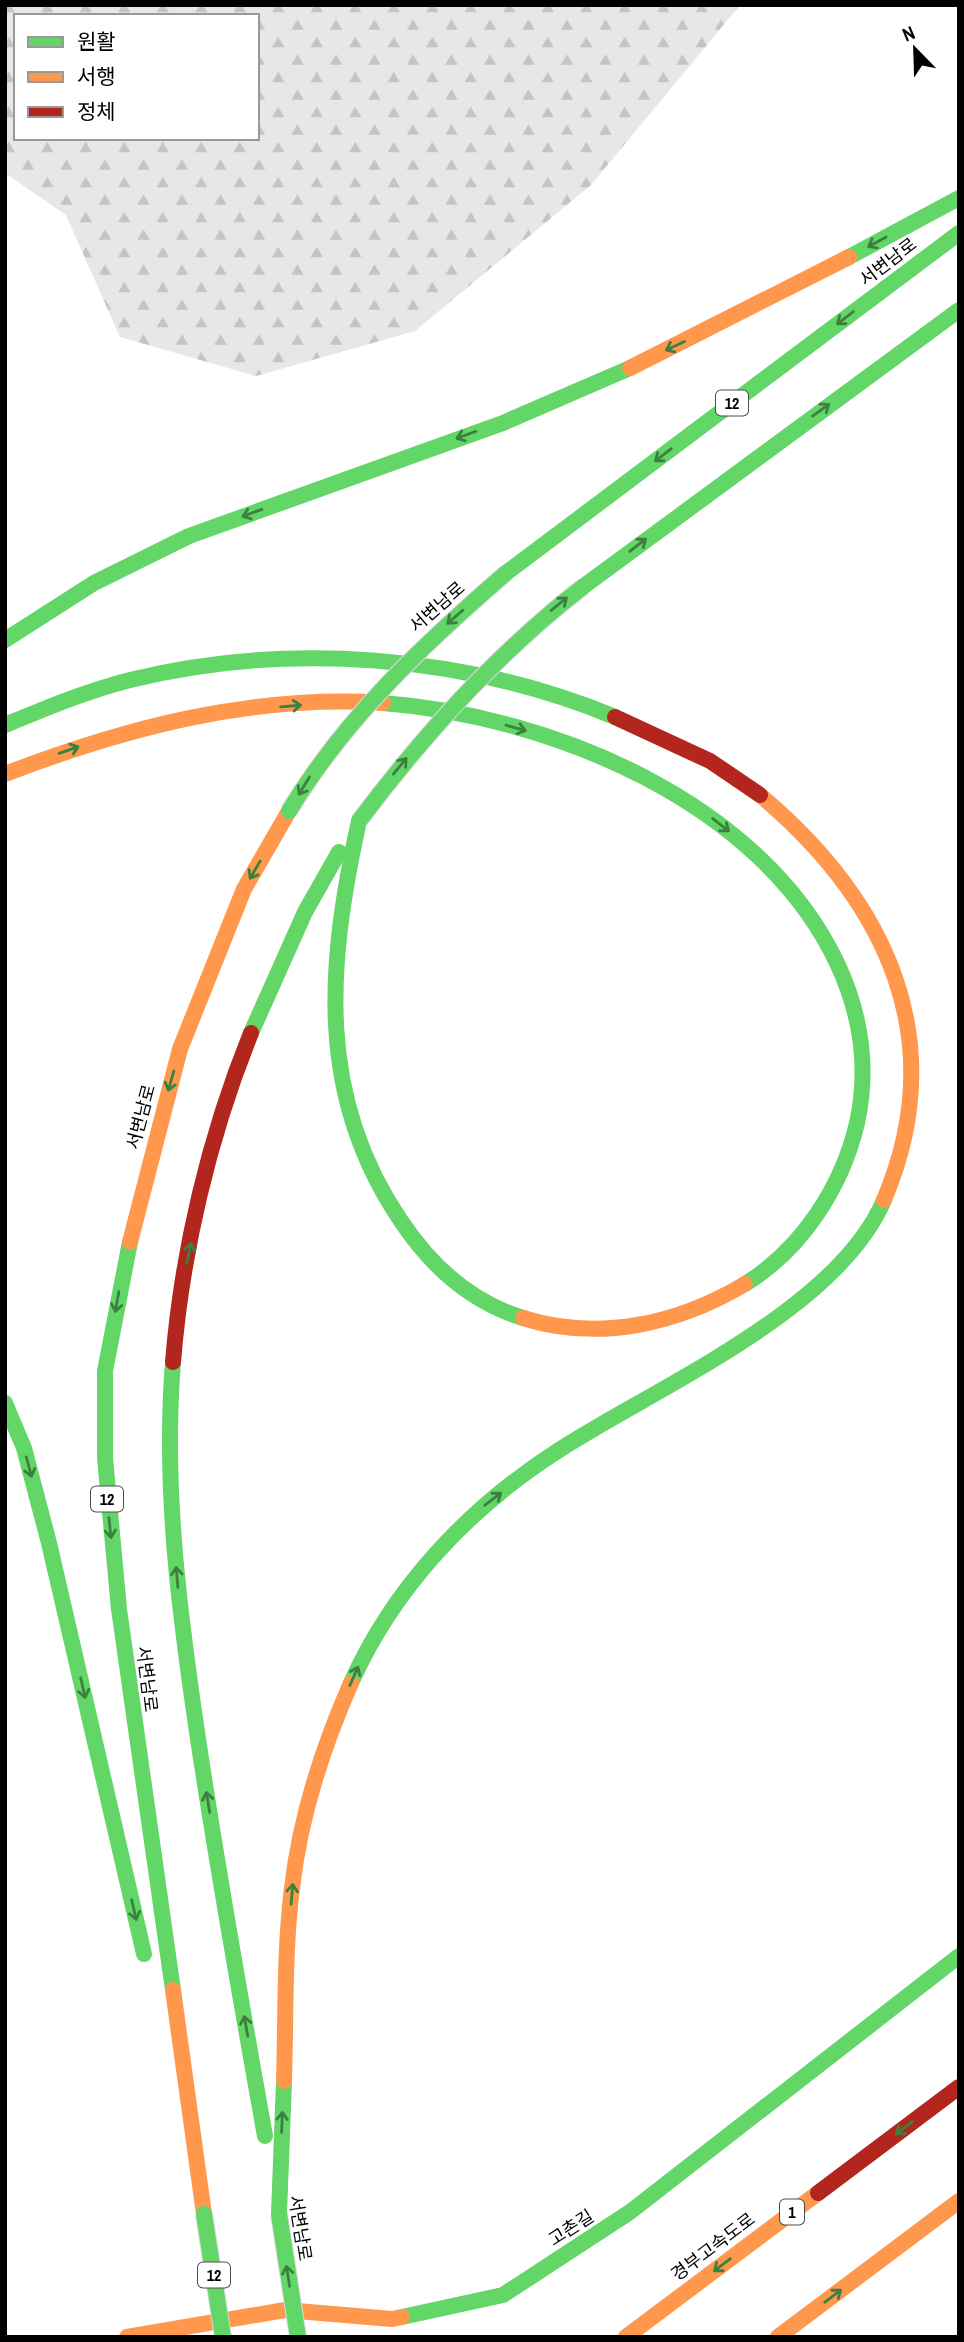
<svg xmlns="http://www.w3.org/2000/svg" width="964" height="2342" font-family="'Archivo Narrow','Noto Sans KR',sans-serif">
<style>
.forest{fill:url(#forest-firs);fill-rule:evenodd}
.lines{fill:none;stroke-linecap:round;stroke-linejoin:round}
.fast{stroke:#63d668;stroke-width:16}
.slow{stroke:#ff974d;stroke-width:16}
.jam{stroke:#b3261e;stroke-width:16}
.fast-bridge-casing{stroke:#dbdbdb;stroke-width:18;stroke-linecap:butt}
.fast-bridge{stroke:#63d668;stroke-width:16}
.oneway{stroke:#3b803e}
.labels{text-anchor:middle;stroke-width:5;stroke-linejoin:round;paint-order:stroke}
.shield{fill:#fff;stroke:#4c4c4c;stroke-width:2}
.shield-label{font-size:16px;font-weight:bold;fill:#000}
.street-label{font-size:18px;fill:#000;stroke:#fff}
</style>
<defs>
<pattern id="forest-firs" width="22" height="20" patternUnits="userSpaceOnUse" patternTransform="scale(1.75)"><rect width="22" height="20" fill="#e7e7e7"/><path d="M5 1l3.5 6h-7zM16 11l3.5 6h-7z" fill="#c4c4c4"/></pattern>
</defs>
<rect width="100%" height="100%" fill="#fff"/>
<!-- forest -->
<path class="forest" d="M5 5H740L591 185 415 331 256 376 120 337 66 215 5 173ZM16 16H257V138H16Z"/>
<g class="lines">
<!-- fast -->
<g class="fast">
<polyline points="849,257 959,198"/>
<polyline points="506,573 959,233"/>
<polyline points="584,586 959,310"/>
<polyline points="5,640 94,583 189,536 503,423 630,368"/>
<path d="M383 703C552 716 761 802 837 963 861 1014 869 1068 857 1123 842 1187 802 1249 745 1284"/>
<path d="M5 725C46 708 87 691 130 680 288 641 465 655 615 717"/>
<path d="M359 821C328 962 315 1095 401 1221 431 1266 471 1302 523 1318"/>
<polyline points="251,1033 305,912 339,852"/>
<polyline points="130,1242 105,1371 105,1458 119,1609 173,1990"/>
<path d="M173 1362C163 1486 179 1610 197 1732 217 1867 241 2002 265 2136"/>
<polyline points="5,1403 24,1448 49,1543 144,1954"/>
<path d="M351 1683C394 1587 468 1509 556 1452 654 1388 837 1311 884 1200"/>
<polyline points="279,2214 284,2081"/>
<polyline points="402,2317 503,2295 630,2212 959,1956"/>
</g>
<!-- slow -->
<g class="slow">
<polyline points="630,368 849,257"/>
<path d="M5 774C125 728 253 694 383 703"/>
<path d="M760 795C886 901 952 1039 884 1200"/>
<polyline points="130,1242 180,1049 244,889 289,811"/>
<path d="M523 1318C599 1342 678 1324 745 1284"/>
<polyline points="173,1990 204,2214"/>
<path d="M284 2081C286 2017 284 1952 292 1888 300 1817 322 1749 351 1683"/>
<polyline points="127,2337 285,2310 392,2319 402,2317"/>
<polyline points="626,2337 818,2193"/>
<polyline points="778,2337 959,2201"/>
</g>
<!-- jam -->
<g class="jam">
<polyline points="615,717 710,761 760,795"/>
<path d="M173 1362C182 1251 209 1137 251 1033"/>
<polyline points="818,2193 959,2087"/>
</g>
<defs>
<g id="fast-bridge">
<path d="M289 811C346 717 423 645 506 573"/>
<path d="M359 821C425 733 497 653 584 586"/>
<polyline points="204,2214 223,2337"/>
<polyline points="279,2214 298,2337"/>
</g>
</defs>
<!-- fast-bridge casing -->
<use href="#fast-bridge" class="fast-bridge-casing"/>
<!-- fast-bridge -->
<use href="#fast-bridge" class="fast-bridge"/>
</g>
<!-- one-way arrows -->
<defs><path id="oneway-shaft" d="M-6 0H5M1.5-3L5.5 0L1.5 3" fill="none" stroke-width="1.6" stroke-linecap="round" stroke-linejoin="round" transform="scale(1.75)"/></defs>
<g class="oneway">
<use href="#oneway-shaft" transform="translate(877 242) rotate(151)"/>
<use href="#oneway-shaft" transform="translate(845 318) rotate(143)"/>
<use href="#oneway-shaft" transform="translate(675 346) rotate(155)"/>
<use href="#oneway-shaft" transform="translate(821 410) rotate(-36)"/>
<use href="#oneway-shaft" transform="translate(466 435) rotate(160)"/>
<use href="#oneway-shaft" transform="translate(663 455) rotate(143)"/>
<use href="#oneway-shaft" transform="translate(252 513) rotate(160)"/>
<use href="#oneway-shaft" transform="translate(638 545) rotate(-37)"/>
<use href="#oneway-shaft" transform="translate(559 604) rotate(-39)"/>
<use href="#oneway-shaft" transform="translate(455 617) rotate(139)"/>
<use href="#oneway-shaft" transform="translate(291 706) rotate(-5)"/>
<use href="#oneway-shaft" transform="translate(516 728) rotate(16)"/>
<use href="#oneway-shaft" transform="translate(69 750) rotate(-19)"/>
<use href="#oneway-shaft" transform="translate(400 766) rotate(-51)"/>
<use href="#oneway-shaft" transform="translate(304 786) rotate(121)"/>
<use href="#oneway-shaft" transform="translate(721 825) rotate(38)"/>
<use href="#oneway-shaft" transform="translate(255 870) rotate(120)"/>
<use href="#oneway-shaft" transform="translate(171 1081) rotate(106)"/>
<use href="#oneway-shaft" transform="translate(189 1253) rotate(-77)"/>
<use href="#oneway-shaft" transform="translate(117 1302) rotate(100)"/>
<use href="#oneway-shaft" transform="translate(29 1467) rotate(75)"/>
<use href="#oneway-shaft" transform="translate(493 1499) rotate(-37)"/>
<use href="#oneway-shaft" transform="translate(110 1528) rotate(84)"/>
<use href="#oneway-shaft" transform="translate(177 1577) rotate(-95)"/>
<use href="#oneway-shaft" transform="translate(354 1676) rotate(-66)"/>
<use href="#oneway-shaft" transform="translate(83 1688) rotate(77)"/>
<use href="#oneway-shaft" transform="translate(208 1802) rotate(-99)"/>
<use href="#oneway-shaft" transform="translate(292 1894) rotate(-85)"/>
<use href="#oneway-shaft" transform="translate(134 1910) rotate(77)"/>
<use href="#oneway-shaft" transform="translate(246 2026) rotate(-100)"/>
<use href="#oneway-shaft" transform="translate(282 2122) rotate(-88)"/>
<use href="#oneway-shaft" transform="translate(904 2128) rotate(143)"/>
<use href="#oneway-shaft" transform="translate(722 2265) rotate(143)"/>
<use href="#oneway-shaft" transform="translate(288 2276) rotate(-99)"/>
<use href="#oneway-shaft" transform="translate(833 2296) rotate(-37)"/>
</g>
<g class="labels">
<!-- shield labels -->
<g class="shield">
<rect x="716" y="390.5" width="32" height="25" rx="5"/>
<rect x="91" y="1486.5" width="32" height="25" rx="5"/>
<rect x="780" y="2199.5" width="24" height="25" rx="5"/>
<rect x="198" y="2262.5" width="32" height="25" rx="5"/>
</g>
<g class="shield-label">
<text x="732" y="409">12</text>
<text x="107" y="1505">12</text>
<text x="792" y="2218">1</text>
<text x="214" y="2281">12</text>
</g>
<!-- street labels -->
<g class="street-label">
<text transform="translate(888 262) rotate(-37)" y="6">서변남로</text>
<text transform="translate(437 607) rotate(-41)" y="6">서변남로</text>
<text transform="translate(141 1117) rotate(-75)" y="6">서변남로</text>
<text transform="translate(147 1679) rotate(83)" y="6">서변남로</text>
<text transform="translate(300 2228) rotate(81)" y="6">서변남로</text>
<text transform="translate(571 2228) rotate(-33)" y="6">고촌길</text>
<text transform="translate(713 2247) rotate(-37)" y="6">경부고속도로</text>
</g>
</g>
<!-- border -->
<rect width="964" height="2342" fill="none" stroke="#000000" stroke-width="14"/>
<!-- legend -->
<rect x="14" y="14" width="245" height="126" fill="#ffffff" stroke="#999999" stroke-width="2"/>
<rect x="28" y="37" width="35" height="10" fill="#63d668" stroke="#999999" stroke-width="2"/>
<text x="77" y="49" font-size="21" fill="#000000">원활</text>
<rect x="28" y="72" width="35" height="10" fill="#ff974d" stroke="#999999" stroke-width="2"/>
<text x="77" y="84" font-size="21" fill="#000000">서행</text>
<rect x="28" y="107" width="35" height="10" fill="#b3261e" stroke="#999999" stroke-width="2"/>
<text x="77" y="119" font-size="21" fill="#000000">정체</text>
<!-- north arrow -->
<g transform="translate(915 49) rotate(337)" stroke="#ffffff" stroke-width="5" paint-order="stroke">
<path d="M0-5L12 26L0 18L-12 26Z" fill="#000000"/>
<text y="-10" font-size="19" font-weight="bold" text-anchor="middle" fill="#000000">N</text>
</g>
</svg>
